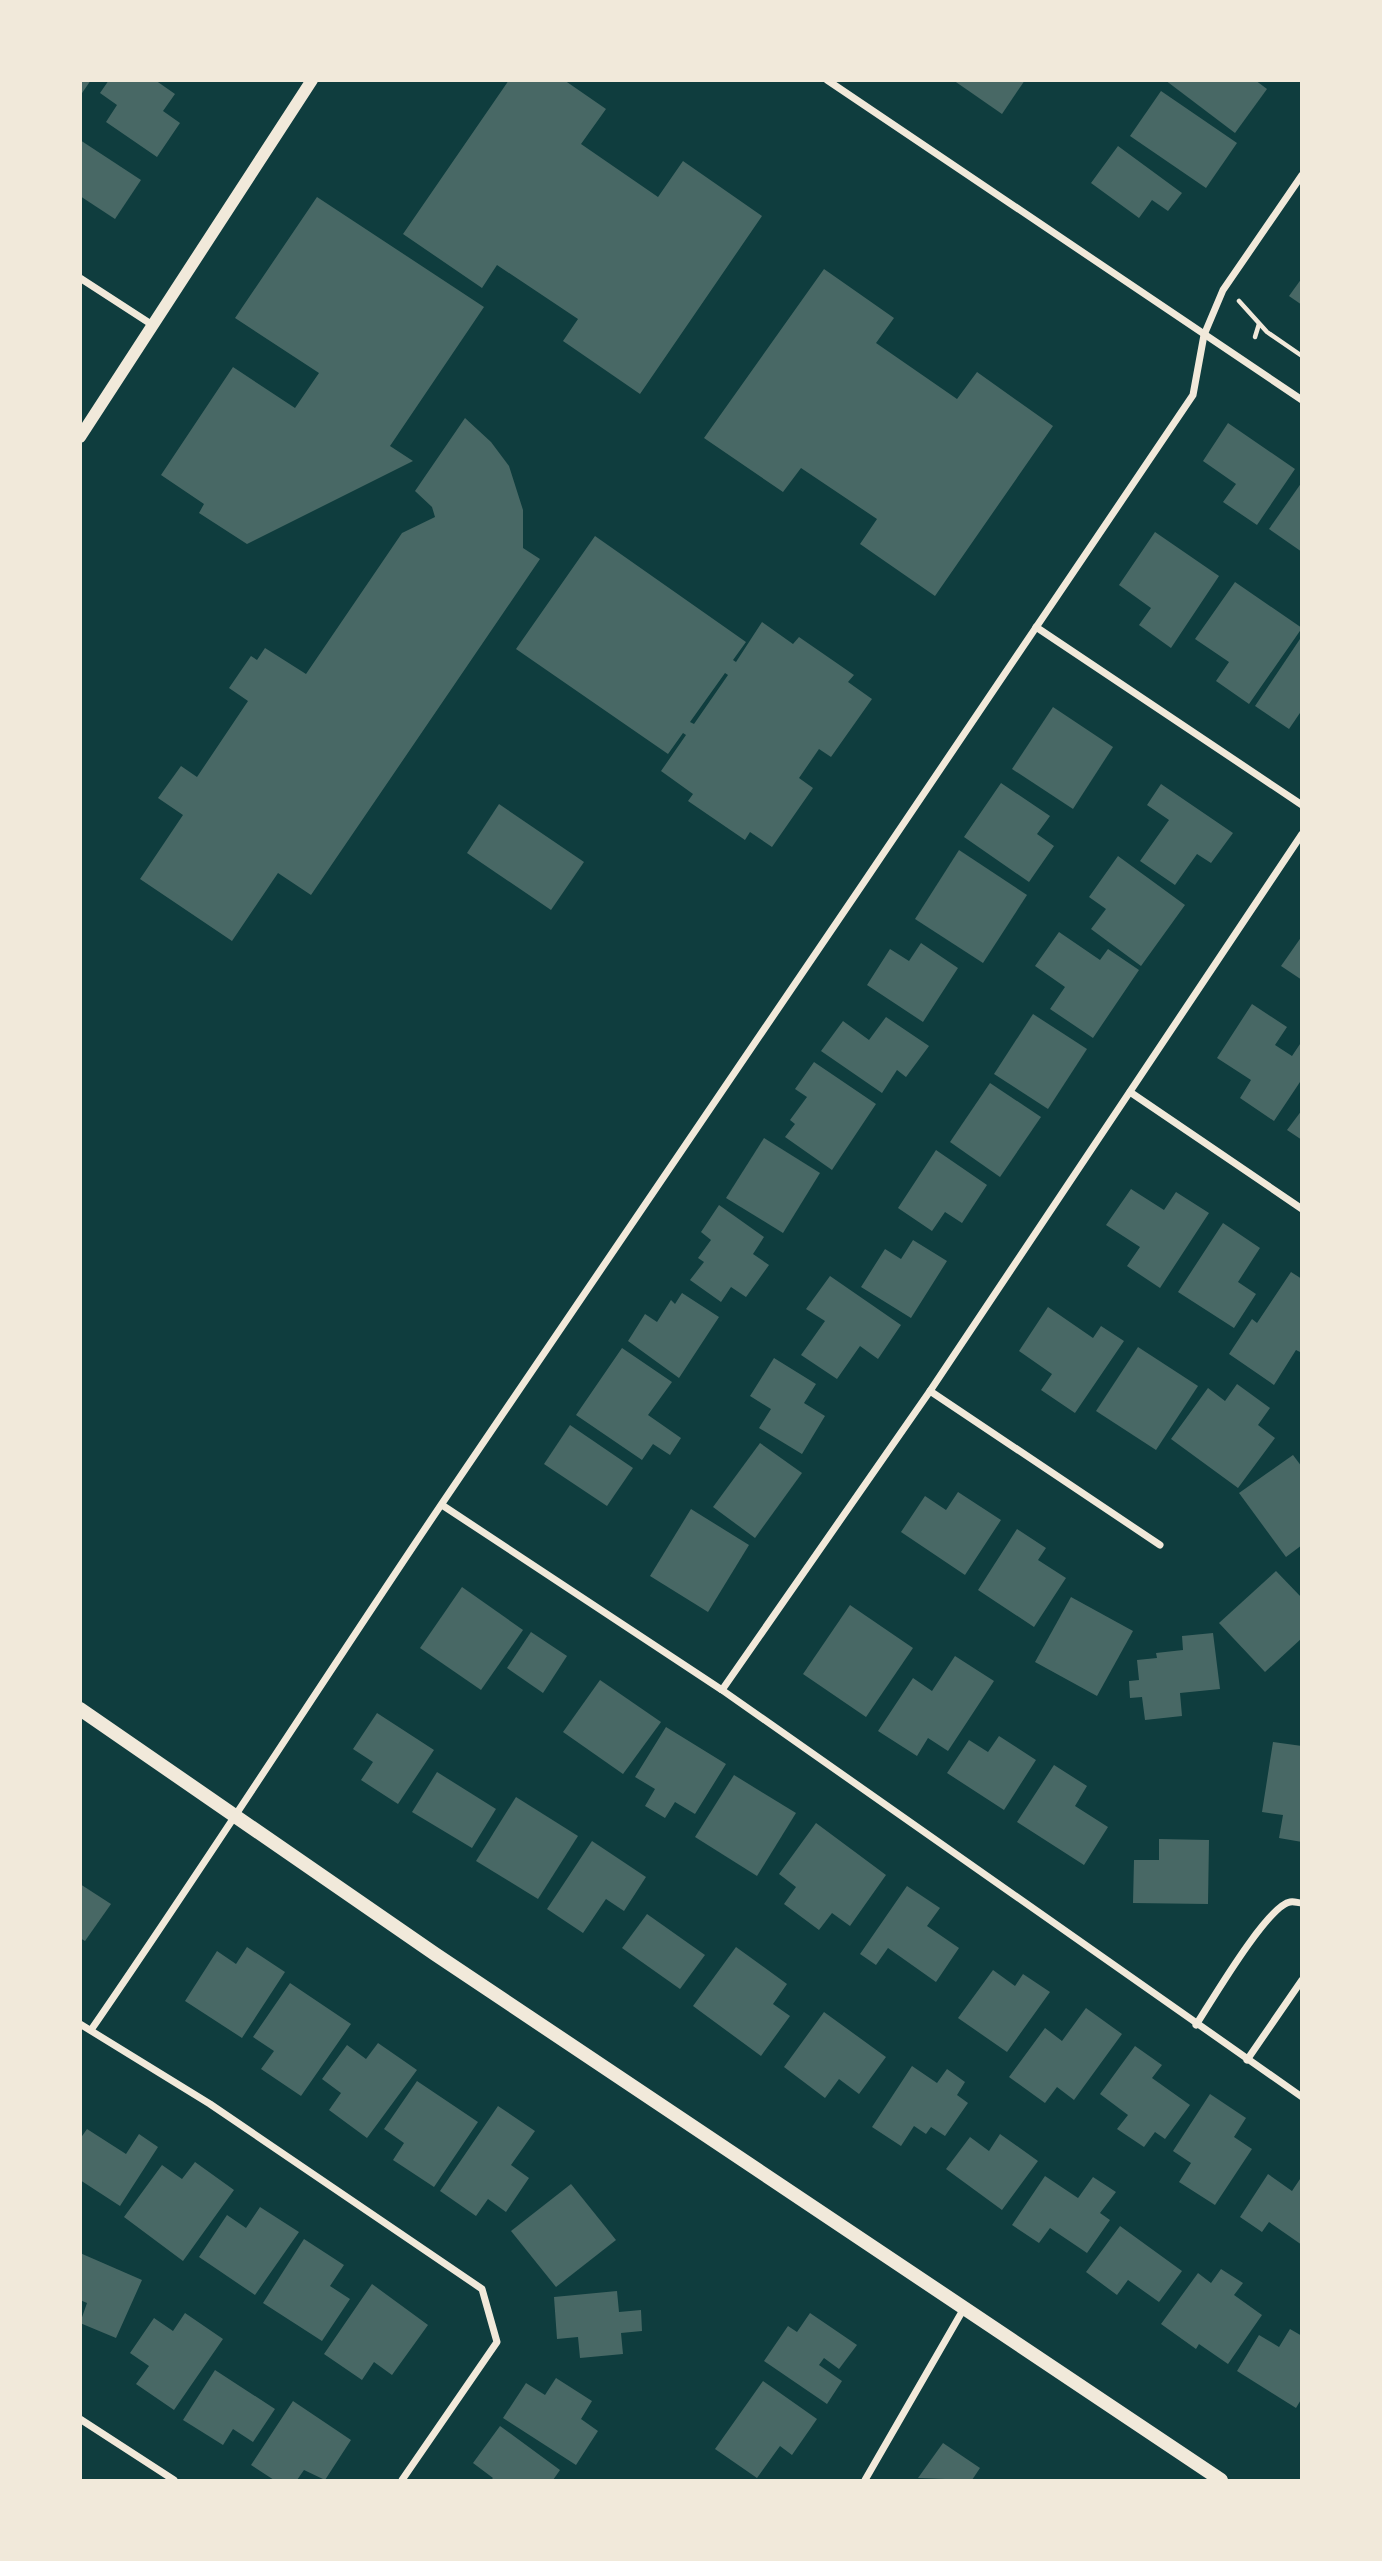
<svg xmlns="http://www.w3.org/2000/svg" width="1382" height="2561" font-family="Commissioner,sans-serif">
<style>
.building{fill:#486865;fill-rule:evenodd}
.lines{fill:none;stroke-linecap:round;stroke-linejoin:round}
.path{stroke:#f1e9da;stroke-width:4.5}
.minor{stroke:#f1e9da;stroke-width:7}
.tertiary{stroke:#f1e9da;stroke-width:12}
.secondary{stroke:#f1e9da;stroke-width:14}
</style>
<rect width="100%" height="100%" fill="#0f3d3e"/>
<!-- building -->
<g class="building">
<polygon points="80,80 91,80 80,96"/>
<polygon points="109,80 155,80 175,94 163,111 180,123 157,157 106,122 117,105 100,93"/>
<polygon points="509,80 564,80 606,109 581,144 658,197 683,161 762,216 640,394 563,341 578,319 497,265 482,288 403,234"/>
<polygon points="953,80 1025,80 1002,114"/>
<polygon points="1165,80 1255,80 1267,89 1235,133"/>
<polygon points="1161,91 1237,143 1206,188 1130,136"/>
<polygon points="80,140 141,180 115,219 80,196"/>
<polygon points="1118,146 1182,193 1168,211 1152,200 1139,218 1091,183"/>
<polygon points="317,197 484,307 390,446 413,461 247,544 199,513 204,504 161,475 233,367 295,408 319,373 235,318"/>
<polygon points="824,269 894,318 876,343 957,399 977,372 1053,426 935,596 860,544 877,519 801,468 783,492 704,438"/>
<polygon points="1302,278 1302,305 1289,296"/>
<polygon points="465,418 491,442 509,466 523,510 523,548 540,559 311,895 278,873 232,941 140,879 183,815 158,798 181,766 197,777 248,701 229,688 251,656 257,660 265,648 306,674 402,533 435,517 432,507 415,491"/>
<polygon points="1228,423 1295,469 1257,525 1223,502 1236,484 1203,461"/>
<polygon points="1302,482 1302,552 1269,529"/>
<polygon points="1155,532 1219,576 1171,648 1139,625 1151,608 1119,585"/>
<path d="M595 536 746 642 733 660 736 662 762 622 793 644 799 637 854 675 848 682 872 699 831 757 819 749 799 778 813 788 772 847 750 832 745 840 688 801 693 794 661 771 686 735 683 733 668 754 516 649ZM725 673 728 675 694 724 690 722Z"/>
<polygon points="1235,582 1302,628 1249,704 1216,681 1229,662 1195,639"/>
<polygon points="1302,636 1302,710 1289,729 1255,706"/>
<polygon points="1053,707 1113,747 1073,809 1012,769"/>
<polygon points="1001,783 1050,816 1037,834 1054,846 1029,882 964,837"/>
<polygon points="1161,784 1233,833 1211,863 1197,854 1175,885 1140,861 1169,820 1147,805"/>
<polygon points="499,804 584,862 551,910 467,853"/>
<polygon points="959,850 1027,895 983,963 915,919"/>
<polygon points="1118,856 1185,905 1141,966 1091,929 1106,909 1089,897"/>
<polygon points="1059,932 1100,960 1108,949 1139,970 1093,1038 1050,1009 1065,987 1035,966"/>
<polygon points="1302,936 1302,980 1281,966"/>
<polygon points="921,943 958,968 923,1022 867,985 890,949 909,961"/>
<polygon points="1252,1004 1287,1027 1275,1045 1292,1056 1302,1041 1302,1079 1274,1121 1240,1098 1251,1080 1217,1058"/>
<polygon points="1033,1014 1087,1049 1048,1109 994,1074"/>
<polygon points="886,1017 929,1046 906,1077 897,1070 882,1093 821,1051 843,1021 869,1040"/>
<polygon points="814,1062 876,1104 832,1170 785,1137 795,1124 790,1120 807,1097 795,1089"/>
<polygon points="990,1083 1041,1117 1000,1177 950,1142"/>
<polygon points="1302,1110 1302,1140 1287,1130"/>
<polygon points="764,1138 820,1173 783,1233 726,1198"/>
<polygon points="936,1150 987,1185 962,1223 945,1212 932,1231 898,1208"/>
<polygon points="1131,1189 1164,1210 1176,1192 1209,1213 1160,1288 1127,1266 1140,1247 1106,1225"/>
<polygon points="719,1205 764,1237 753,1254 769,1265 746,1297 731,1287 721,1302 690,1280 704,1262 698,1258 711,1240 701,1232"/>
<polygon points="1223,1223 1260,1248 1238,1282 1256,1294 1234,1328 1178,1292"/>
<polygon points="913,1240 947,1261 911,1318 861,1287 885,1249 901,1259"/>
<polygon points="1291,1272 1302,1279 1302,1353 1296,1350 1274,1385 1229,1354 1252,1319 1257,1323"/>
<polygon points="830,1276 901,1325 878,1359 860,1346 837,1379 801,1355 825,1321 806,1309"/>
<polygon points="682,1293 719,1317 679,1378 628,1341 645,1314 657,1322 671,1300 675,1304"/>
<polygon points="1048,1307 1093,1338 1101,1326 1124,1341 1075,1413 1041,1390 1052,1374 1019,1351"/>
<polygon points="1138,1347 1198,1386 1156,1450 1096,1411"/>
<polygon points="622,1348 672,1382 648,1415 681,1438 670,1455 653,1444 642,1460 576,1415"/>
<polygon points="774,1358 816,1384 804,1403 825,1416 802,1454 759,1428 771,1409 750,1396"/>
<polygon points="1237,1384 1270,1408 1258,1425 1275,1438 1238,1488 1171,1439 1208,1388 1225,1401"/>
<polygon points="570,1425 633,1468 607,1506 544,1464"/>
<polygon points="760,1443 802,1473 755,1538 713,1507"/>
<polygon points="1293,1455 1302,1467 1302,1545 1286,1557 1239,1493"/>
<polygon points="958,1492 1001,1520 965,1575 901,1532 925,1496 946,1510"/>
<polygon points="691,1509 749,1545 708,1612 650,1576"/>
<polygon points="1017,1529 1046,1548 1038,1560 1066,1578 1034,1627 978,1590"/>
<polygon points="1276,1571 1302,1598 1302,1638 1265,1672 1219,1623"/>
<polygon points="462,1587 523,1630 481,1690 420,1648"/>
<polygon points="1071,1597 1133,1631 1097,1696 1035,1662"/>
<polygon points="850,1605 913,1648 866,1717 803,1674"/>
<polygon points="531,1632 567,1656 543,1693 507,1668"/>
<polygon points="1213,1633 1220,1689 1180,1693 1182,1716 1145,1720 1142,1697 1130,1698 1129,1681 1139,1680 1137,1660 1157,1658 1156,1653 1183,1650 1182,1636"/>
<polygon points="955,1656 994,1681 948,1751 928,1738 917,1756 878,1731 913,1678 932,1691"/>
<polygon points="600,1680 661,1722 623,1774 563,1732"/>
<polygon points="377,1713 434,1750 398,1804 361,1780 373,1762 353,1749"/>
<polygon points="666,1727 726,1764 695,1814 675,1802 665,1818 645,1806 655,1789 635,1777"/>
<polygon points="999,1736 1036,1760 1004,1810 947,1773 969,1740 988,1752"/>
<polygon points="1273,1742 1302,1746 1302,1842 1279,1838 1283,1815 1262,1812"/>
<polygon points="1054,1765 1087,1786 1075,1806 1108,1827 1084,1865 1017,1822"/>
<polygon points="437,1772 496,1809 472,1848 412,1812"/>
<polygon points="734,1775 796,1813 757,1876 695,1837"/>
<polygon points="516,1797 578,1836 538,1899 476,1861"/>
<polygon points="816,1823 886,1875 850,1926 832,1913 819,1930 784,1904 796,1887 779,1874"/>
<polygon points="1159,1839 1209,1840 1208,1904 1133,1903 1134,1860 1159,1860"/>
<polygon points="592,1841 646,1877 624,1911 606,1899 583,1933 547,1909"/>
<polygon points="80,1884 111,1904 85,1941 80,1938"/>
<polygon points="907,1886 940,1908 927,1926 959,1948 936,1982 888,1948 876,1965 860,1954"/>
<polygon points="647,1914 705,1955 680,1989 622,1948"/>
<polygon points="247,1947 285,1972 242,2038 185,2001 217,1951 236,1964"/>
<polygon points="736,1947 787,1984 773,2004 790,2016 761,2056 693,2006"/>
<polygon points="993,1970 1015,1986 1023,1974 1050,1992 1007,2052 958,2018"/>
<polygon points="290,1983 351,2024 301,2096 261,2069 274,2051 253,2037"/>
<polygon points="1086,2008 1122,2034 1074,2100 1057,2087 1045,2103 1009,2077 1045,2028 1062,2041"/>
<polygon points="824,2012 886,2057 859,2094 839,2079 825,2098 784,2067"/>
<polygon points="378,2043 417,2070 367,2138 329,2110 341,2093 322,2079 347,2045 366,2059"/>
<polygon points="1135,2046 1162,2065 1152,2078 1190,2105 1165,2139 1155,2132 1144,2147 1117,2129 1128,2115 1100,2094"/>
<polygon points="912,2066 937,2083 947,2069 965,2082 957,2095 968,2103 945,2136 931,2127 926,2134 914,2126 901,2146 872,2127"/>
<polygon points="417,2081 478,2122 434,2187 393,2160 404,2143 384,2129"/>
<polygon points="1210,2094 1246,2118 1234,2137 1252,2149 1215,2205 1179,2182 1191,2163 1173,2151"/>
<polygon points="498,2106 535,2131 511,2165 529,2178 506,2212 488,2199 476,2216 440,2191"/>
<polygon points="87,2129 126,2154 139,2134 158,2147 120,2206 80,2180 80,2139"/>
<polygon points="1000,2134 1038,2161 1002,2210 946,2169 970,2137 989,2151"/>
<polygon points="195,2162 234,2190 183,2261 124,2217 162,2165 182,2179"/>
<polygon points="1268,2174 1292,2191 1302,2176 1302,2245 1269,2222 1262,2232 1240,2217"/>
<polygon points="1045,2176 1078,2198 1093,2177 1116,2192 1100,2213 1110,2220 1087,2253 1050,2228 1039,2243 1012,2225"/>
<polygon points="571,2184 616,2240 556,2287 511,2231"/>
<polygon points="260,2207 299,2232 255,2295 199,2257 227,2215 246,2228"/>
<polygon points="1120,2226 1182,2271 1159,2302 1128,2280 1117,2295 1086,2272"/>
<polygon points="304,2239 344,2265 330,2286 350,2299 322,2341 263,2303"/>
<polygon points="80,2253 142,2280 116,2338 80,2323 87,2303 80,2300"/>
<polygon points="1221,2269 1243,2283 1234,2295 1262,2315 1228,2364 1199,2344 1196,2349 1161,2324 1198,2273 1211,2283"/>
<polygon points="372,2284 428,2325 392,2375 374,2362 362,2380 324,2354"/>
<polygon points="617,2291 619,2312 641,2310 642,2331 621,2333 623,2354 580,2358 578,2337 557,2339 554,2297"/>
<polygon points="185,2313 223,2339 174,2410 136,2384 149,2366 130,2353 154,2318 173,2331"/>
<polygon points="810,2313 857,2345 839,2369 824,2358 819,2365 842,2381 827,2404 764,2361 788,2326 797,2332"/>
<polygon points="1290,2329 1302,2336 1302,2398 1296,2408 1237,2371 1259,2335 1279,2347"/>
<polygon points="215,2370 275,2409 253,2442 233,2429 223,2445 183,2420"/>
<polygon points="556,2378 592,2401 581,2419 598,2431 576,2465 503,2418 526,2383 545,2395"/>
<polygon points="763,2381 817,2419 792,2455 780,2446 757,2478 715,2449"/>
<polygon points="293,2401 351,2440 325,2480 304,2470 297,2480 274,2480 251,2465"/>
<polygon points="500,2426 560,2470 553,2480 491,2480 493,2478 473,2463"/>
<polygon points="943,2443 980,2468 972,2480 918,2478"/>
</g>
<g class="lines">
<!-- path -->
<g class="path">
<polyline points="1239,301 1267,332 1302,356"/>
<polyline points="1255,337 1259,324"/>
</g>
<!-- minor -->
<g class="minor">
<polyline points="827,80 1302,400"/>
<polyline points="80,278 154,326"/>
<polyline points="1036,627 1302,805"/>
<polyline points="1130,1092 1302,1209"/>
<polyline points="930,1391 1160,1545"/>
<polyline points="442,1505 722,1690 1302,2097"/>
<polyline points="722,1690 930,1391 1302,834"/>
<polyline points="80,2024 210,2104 482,2289 497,2342 402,2480"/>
<path d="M1196 2025C1211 2002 1267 1906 1290 1902 1294 1901 1298 1903 1302 1903"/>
<path d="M91 2030C211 1856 325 1677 443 1502 694 1133 944 765 1193 395L1204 335 1223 290 1302 175"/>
<polyline points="1247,2060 1302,1980"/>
<polyline points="80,2419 174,2480"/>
<polyline points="865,2480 963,2310"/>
</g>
<!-- tertiary -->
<polyline class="tertiary" points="80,437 312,80"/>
<!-- secondary -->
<polyline class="secondary" points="80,1709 435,1954 1221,2480"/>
</g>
<!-- border -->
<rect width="1382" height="2561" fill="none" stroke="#f1e9da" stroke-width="164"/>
</svg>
